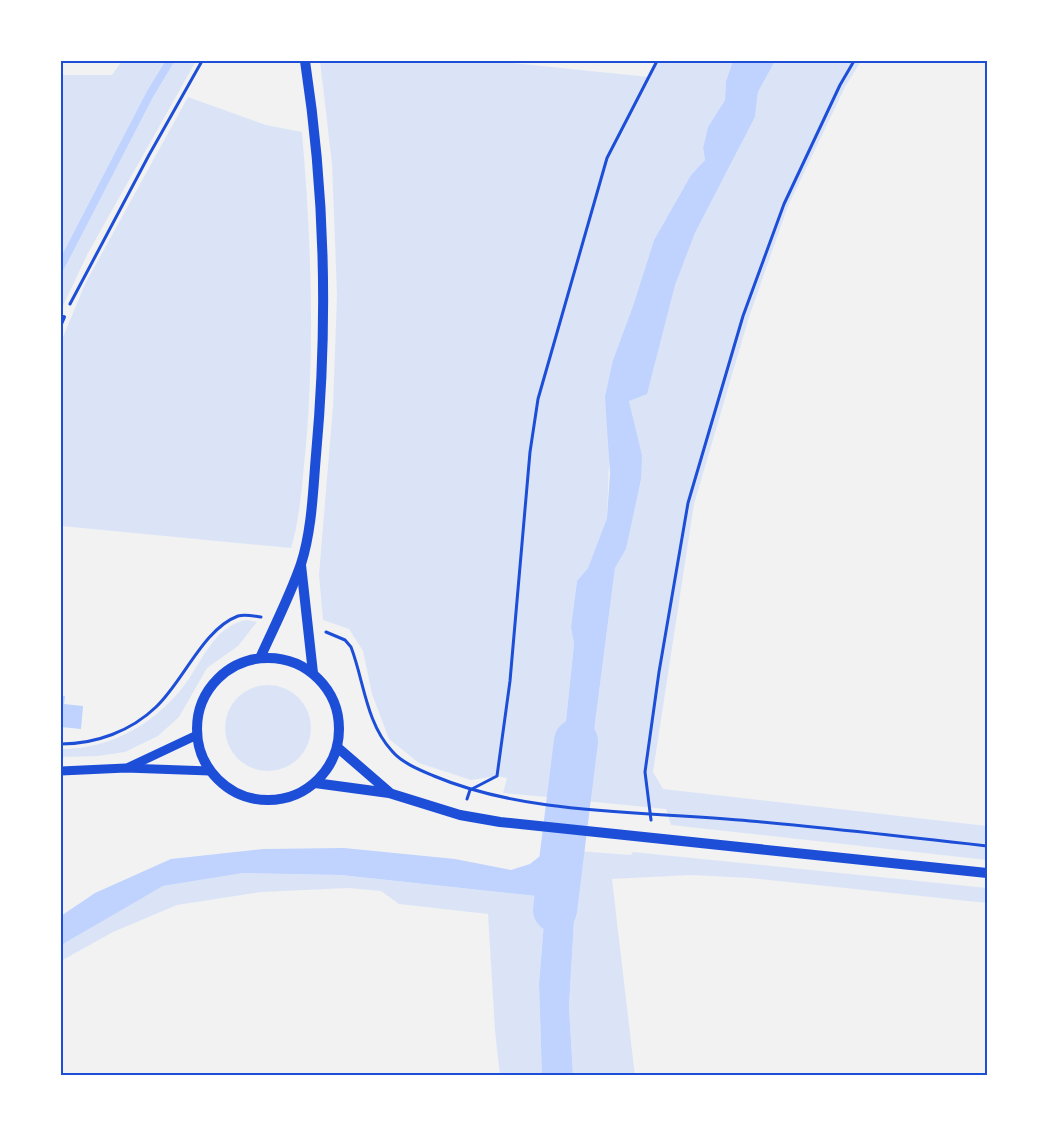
<svg xmlns="http://www.w3.org/2000/svg" width="1048" height="1137" font-family="Manrope,sans-serif">
<style>
.green{fill:#dbe4f7}
.water{fill:#bfd3fe}
.lines{fill:none;stroke-linecap:round;stroke-linejoin:round}
.stream{stroke:#bfd3fe;stroke-width:8}
.river{stroke:#bfd3fe;stroke-width:44}
.path{stroke:#1d4ed8;stroke-width:3}
.service{stroke:#1d4ed8;stroke-width:4}
.tertiary{stroke:#1d4ed8;stroke-width:9}
.secondary{stroke:#1d4ed8;stroke-width:10}
.neatline{fill:none;stroke:#1d4ed8;stroke-width:2}
</style>
<rect width="100%" height="100%" fill="#f2f2f2"/>
<!-- green -->
<g class="green">
<polygon points="122,61 196,61 88,253 61,310 61,75 112,75"/>
<polygon points="320,61 493,61 649,77 657,61 733,61 726,81 725,100 708,127 703,148 705,160 691,175 654,240 633,306 613,360 607,518 588,568 577,581 571,627 574,644 558,798 503,793 507,778 497,776 471,780 419,763 389,739 372,694 363,651 349,629 323,620 319,575 333,406 337,295 332,164"/>
<polygon points="775,61 861,61 845,87 788,206 749,317 694,504 653,772 663,789 987,826 987,860 671,825 666,809 585,801 615,568 626,549 642,455 629,401 695,233 755,117 758,92"/>
<path d="M188 97 266 125 302 132C311 237 315 341 306 446 302 480 301 515 291 548L61 526V342L85 284Z"/>
<path d="M247 620 257 622 238 646 207 668 179 717 158 736 125 752 98 756 61 757V749C110 749 153 725 183 687 201 664 214 625 247 620Z"/>
<circle cx="268" cy="728" r="43"/>
<polygon points="578,851 631,855 633,852 987,888 987,903 750,878 690,875 612,879 635,1076 573,1076 569,1006"/>
<polygon points="243,873 341,875 546,897 539,984 542,1076 500,1076 495,1031 488,914 399,904 381,891 348,888 261,892 177,905 113,932 61,961 61,944 163,886"/>
</g>
<!-- water -->
<g class="water">
<polygon points="733,61 775,61 758,92 755,117 695,233 675,285 647,394 629,401 642,455 641,479 626,549 615,568 585,801 558,798 574,644 571,627 577,581 588,568 607,518 610,473 605,397 613,360 633,306 654,240 691,175 705,160 703,148 708,127 725,100 726,81"/>
<polygon points="61,696 65,696 64,704 83,706 81,729 61,727"/>
<polygon points="344,848 455,859 511,870 530,864 550,848 578,851 569,1006 573,1076 542,1076 539,984 546,897 341,875 243,873 163,886 61,945 61,916 95,893 171,859 263,849"/>
</g>
<g class="lines">
<!-- stream -->
<polyline class="stream" points="61,266 150,94 170,61"/>
<!-- river -->
<polyline class="river" points="555,910 576,741"/>
<!-- path -->
<g class="path">
<polyline points="70,304 149,155 202,61"/>
<path d="M326 632 345 640 351 647C364 681 366 723 392 751 402 763 420 770 434 776 529 816 648 811 750 821 829 828 908 837 987 846"/>
<path d="M61 744C96 744 131 731 156 707 183 682 203 629 238 616 245 614 253 616 261 617"/>
<polyline points="467,799 470,790 497,776 510,681 530,452 538,399 607,158 657,61"/>
<polyline points="651,820 645,772 659,672 688,503 743,316 784,204 840,85 854,61"/>
</g>
<!-- service -->
<polyline class="service" points="61,324 64,317"/>
<!-- tertiary -->
<g class="tertiary">
<polyline points="129,767 197,735"/>
<polyline points="61,771 126,768 210,771"/>
</g>
<!-- secondary -->
<g class="secondary">
<polyline points="301,565 313,673"/>
<path d="M260 658C274 627 290 596 301 564 312 530 313 490 316 455 328 324 325 191 305 61"/>
<circle cx="268" cy="729" r="71"/>
<polyline points="337,747 389,792"/>
<polyline points="315,783 389,793 460,815 500,822 987,873"/>
</g>
</g>
<!-- border -->
<rect width="1048" height="1137" fill="none" stroke="#ffffff" stroke-width="125"/>
<rect x="62" y="62" width="924" height="1012" class="neatline"/>
</svg>
